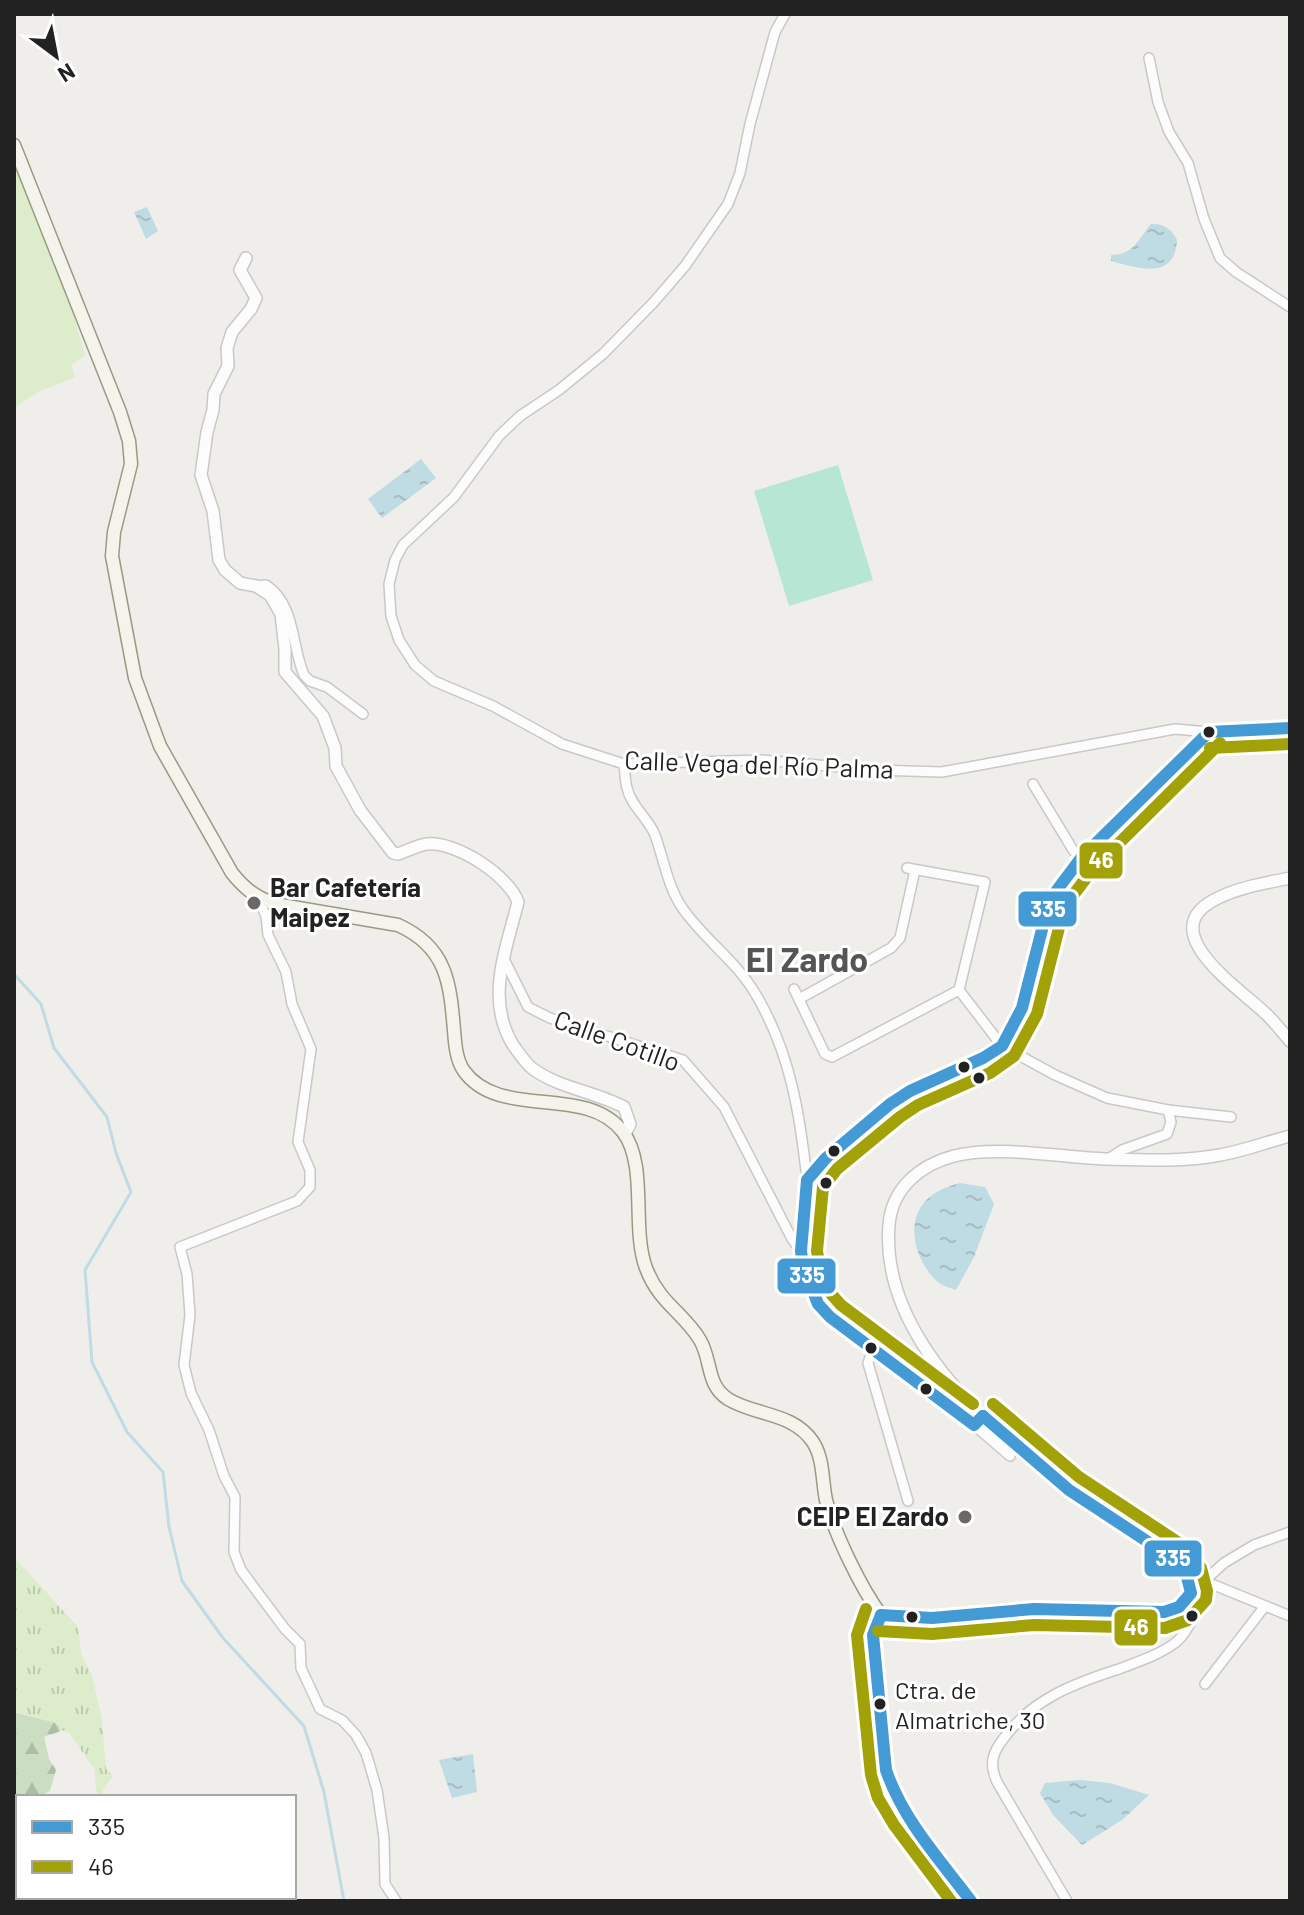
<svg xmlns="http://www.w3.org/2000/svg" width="1304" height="1915" font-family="Barlow,sans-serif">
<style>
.grass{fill:url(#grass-tufts)}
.forest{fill:url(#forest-firs)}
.garden{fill:#ddeccb}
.pitch{fill:#b7e6d2}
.water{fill:url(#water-ripples)}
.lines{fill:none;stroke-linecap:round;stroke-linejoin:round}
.stream{stroke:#bfdbe3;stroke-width:3}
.minor-casing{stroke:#c9c8c7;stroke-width:12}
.tertiary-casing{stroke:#c9c8c7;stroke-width:14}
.secondary-casing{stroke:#999a82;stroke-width:15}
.minor{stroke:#fdfcfc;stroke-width:9}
.tertiary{stroke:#fdfcfc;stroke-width:11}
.secondary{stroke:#f4f4ed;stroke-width:12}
.bus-1-casing{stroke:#fff;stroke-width:18}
.bus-2-casing{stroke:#fff;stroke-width:18}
.bus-1{stroke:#449ad5;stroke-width:12}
.bus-2{stroke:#a2a208;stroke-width:12}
.bus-dot{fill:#222;stroke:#fff;stroke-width:3}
.poi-dot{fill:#6a6968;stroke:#fff;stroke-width:3}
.labels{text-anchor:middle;stroke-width:6;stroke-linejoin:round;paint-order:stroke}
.bus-label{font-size:24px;fill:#222;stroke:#fff;text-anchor:start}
.street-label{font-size:26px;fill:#222;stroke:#fff}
.poi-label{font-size:26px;font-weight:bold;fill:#222;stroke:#fff;text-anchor:start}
.district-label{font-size:34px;font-weight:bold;fill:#555;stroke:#fff}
.line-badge{stroke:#fff;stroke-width:3}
.badge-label{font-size:22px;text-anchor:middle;font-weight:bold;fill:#fff}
</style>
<defs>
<pattern id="grass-tufts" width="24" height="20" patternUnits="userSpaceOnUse" patternTransform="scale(2)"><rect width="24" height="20" fill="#ddeccb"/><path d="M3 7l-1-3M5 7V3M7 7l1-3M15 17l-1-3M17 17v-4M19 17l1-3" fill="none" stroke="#bdcaae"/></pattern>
<pattern id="forest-firs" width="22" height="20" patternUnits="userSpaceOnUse" patternTransform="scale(2)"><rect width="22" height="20" fill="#cbdec1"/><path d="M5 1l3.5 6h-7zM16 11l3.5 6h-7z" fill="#aebea6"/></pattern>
<pattern id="water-ripples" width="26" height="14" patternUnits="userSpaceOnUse" patternTransform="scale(2)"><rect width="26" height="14" fill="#bfdbe3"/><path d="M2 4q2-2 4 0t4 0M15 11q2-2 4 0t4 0" fill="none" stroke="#a4bcc2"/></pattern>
</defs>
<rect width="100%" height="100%" fill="#f0eeeb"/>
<!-- grass -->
<polygon class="grass" points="14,1557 78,1627 81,1654 92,1676 102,1720 106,1769 113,1776 103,1790 102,1797 96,1792 95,1770 69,1733 59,1729 56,1723 14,1711"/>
<!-- forest -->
<polygon class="forest" points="14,1712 56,1723 61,1731 44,1737 49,1759 56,1770 50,1791 39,1797 18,1797 18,1897 70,1897 69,1901 14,1901"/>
<!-- garden -->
<polygon class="garden" points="14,154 71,306 85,355 71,365 75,377 38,392 14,408"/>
<!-- pitch -->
<polygon class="pitch" points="838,465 873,580 789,606 754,491"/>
<!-- water -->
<g class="water">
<polygon points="147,207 158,231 146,239 134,212"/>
<path d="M1151 224C1163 223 1172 229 1177 240 1175 281 1138 268 1111 261V255C1134 255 1138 239 1151 224Z"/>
<polygon points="421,459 436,478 382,518 368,499"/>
<path d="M960 1183 985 1187 994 1204 974 1257 956 1290C951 1288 943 1286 939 1283 917 1265 905 1227 923 1204 932 1192 946 1187 960 1183Z"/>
<polygon points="473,1754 477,1792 452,1798 439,1760"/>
<polygon points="1080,1780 1110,1783 1149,1795 1122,1820 1082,1845 1053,1815 1040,1793 1045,1783"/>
</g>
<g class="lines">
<!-- stream -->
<polyline class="stream" points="14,974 41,1004 54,1048 107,1117 116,1153 131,1192 85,1270 92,1362 127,1432 163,1472 169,1527 182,1581 223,1638 304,1726 324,1792 344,1901"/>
<defs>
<g id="minor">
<polyline points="785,14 775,32 750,124 740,173 728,204 685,266 653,303 603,354 559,390 520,416 499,436 454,497 403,545 395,560 389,584 391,616 399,640 415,665 434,681 493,706 562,744 624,764 761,760 874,770 942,772 1175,729 1209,732 1290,728"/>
<polyline points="1149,58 1158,102 1169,132 1188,163 1204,219 1220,258 1236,272 1290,307"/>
<path d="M256 586 266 585C296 605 291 645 304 675L310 681 327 687 363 714"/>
<path d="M624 764C625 772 625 781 627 788 631 806 648 818 655 835 664 860 668 888 683 909 704 939 736 961 755 993 790 1051 800 1114 807 1180"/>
<polyline points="1033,784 1073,850 1081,858"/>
<polyline points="258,898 266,916 268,935 286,972 292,1004 311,1049 298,1142 310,1170 310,1187 297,1201 180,1247 187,1274 190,1315 184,1365 191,1393 209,1430 224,1476 235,1497 234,1552 241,1570 285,1629 300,1644 301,1668 320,1709 342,1720 356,1735 366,1753 377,1790 384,1838 385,1884 396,1901"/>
<polyline points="504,959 528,1007 550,1018 683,1060 724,1107 792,1239 801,1251"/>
<polyline points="794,989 825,1054 832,1057 959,990 985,882 907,868"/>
<polyline points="959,990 1002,1046 1055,1075 1107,1098 1168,1110 1171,1122 1167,1134 1122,1150 1108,1159"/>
<polyline points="799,999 891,948 900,938 915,870"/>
<polyline points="1168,1110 1231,1117"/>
<polyline points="873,1349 868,1363 908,1501"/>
<polyline points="983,1416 974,1425 830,1317 818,1304 803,1266 801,1251 807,1180 826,1158 890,1104 910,1091 983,1058 1002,1046 1022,1008 1047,910 1057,890 1081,858 1209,732"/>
<polyline points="974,1425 1010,1456"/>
<polyline points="1198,1590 1214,1585 1290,1616"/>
<polyline points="1191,1593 1224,1563 1254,1545 1290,1532"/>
<polyline points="1205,1684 1265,1606"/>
<path d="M1067 1901 997 1782C989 1764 992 1753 1004 1738 1032 1699 1075 1683 1119 1669 1137 1662 1159 1655 1175 1643 1188 1633 1193 1616 1200 1601L1191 1593"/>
</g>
<g id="tertiary">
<path d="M246 258 240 270 256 298 251 309 232 332 227 348 228 366 214 394 213 410 207 432 201 475 213 511 219 560 225 570 240 583 256 586 270 595 281 614 285 649V672L323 716 335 748 336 766 360 810 393 853 398 854C407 851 418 845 427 844 456 841 509 876 518 902 506 950 485 999 513 1045 519 1053 525 1063 533 1069 559 1088 596 1092 624 1107L630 1124 625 1134"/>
<path d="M1290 878C1266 883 1240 887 1218 898 1150 930 1238 987 1265 1013 1274 1021 1282 1032 1290 1041"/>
<path d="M881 1615C926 1625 971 1611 1016 1609 1065 1608 1115 1611 1164 1612L1179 1607 1191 1593 1186 1573 1174 1559C1067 1492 877 1369 889 1225 892 1188 920 1165 954 1156 995 1145 1061 1157 1105 1159 1142 1160 1183 1162 1220 1155 1243 1151 1267 1142 1290 1136"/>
</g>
<path id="secondary" d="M14 145 120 412 129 441 131 464 114 532 112 556 135 678 160 746 232 873C245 889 255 897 275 904L398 925C447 947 450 983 454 1030 455 1043 456 1060 464 1071 500 1121 586 1083 623 1132 648 1165 631 1228 646 1268 659 1303 684 1313 700 1340 712 1360 706 1385 728 1399 755 1416 793 1412 813 1442 824 1459 822 1482 826 1500 834 1533 861 1588 881 1615L873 1635 886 1770 893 1791 908 1817 971 1901"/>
</defs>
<!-- minor casing -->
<use href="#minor" class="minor-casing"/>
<!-- tertiary casing -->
<use href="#tertiary" class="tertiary-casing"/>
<!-- secondary casing -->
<use href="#secondary" class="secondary-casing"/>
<!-- minor -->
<use href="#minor" class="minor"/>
<!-- tertiary -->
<use href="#tertiary" class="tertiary"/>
<!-- secondary -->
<use href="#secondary" class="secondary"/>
<defs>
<g id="bus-1">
<polyline points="1209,732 1290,728"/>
<polyline points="983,1416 974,1425 830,1317 818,1304 803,1266 801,1251 807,1180 826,1158 890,1104 910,1091 983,1058 1002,1046 1022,1008 1047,910 1057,890 1081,858 1209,732"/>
<polyline points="881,1615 932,1618 1034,1609 1164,1612 1179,1607 1191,1593 1186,1573 1174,1559 1069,1490 983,1416"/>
<path d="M881 1615 873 1635 886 1770C903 1820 940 1860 971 1901"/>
</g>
<g id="bus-2">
<polyline points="1210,748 1290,744"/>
<polyline points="973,1404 841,1305 832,1295 819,1262 817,1251 823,1187 837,1169 900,1117 918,1105 990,1073 1014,1056 1037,1014 1062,916 1071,898 1093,869 1220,743"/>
<polyline points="866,1609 857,1635 871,1775 878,1798 894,1825 951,1901"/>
<polyline points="878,1631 932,1634 1034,1625 1165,1628 1188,1620 1206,1600 1207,1591 1201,1568 1185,1547 1079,1477 993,1404"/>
</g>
</defs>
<!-- bus-1 casing -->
<use href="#bus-1" class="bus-1-casing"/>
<!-- bus-2 casing -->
<use href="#bus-2" class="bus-2-casing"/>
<!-- bus-1 -->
<use href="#bus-1" class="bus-1"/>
<!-- bus-2 -->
<use href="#bus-2" class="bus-2"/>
</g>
<!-- markers -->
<g class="bus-dot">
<circle cx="1209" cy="732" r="7"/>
<circle cx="964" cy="1067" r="7"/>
<circle cx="979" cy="1078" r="7"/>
<circle cx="834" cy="1151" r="7"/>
<circle cx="826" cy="1183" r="7"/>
<circle cx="871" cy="1348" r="7"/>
<circle cx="926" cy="1389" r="7"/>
<circle cx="1192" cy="1616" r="7"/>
<circle cx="912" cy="1617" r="7"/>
<circle cx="880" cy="1704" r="7"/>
</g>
<g class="poi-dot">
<circle cx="254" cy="903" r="8"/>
<circle cx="965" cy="1517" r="8"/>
</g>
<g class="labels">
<!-- bus labels -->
<g class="bus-label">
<text x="895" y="1699">Ctra. de<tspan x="895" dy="30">Almatriche, 30</tspan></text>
</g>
<!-- street labels -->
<g class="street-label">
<text transform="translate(759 765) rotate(2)" y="9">Calle Vega del Río Palma</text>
<text transform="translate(617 1041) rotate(20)" y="9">Calle Cotillo</text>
</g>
<!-- poi labels -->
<g class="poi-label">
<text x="270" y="897">Bar Cafetería<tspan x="270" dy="30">Maipez</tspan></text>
<text x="949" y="1526" text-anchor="end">CEIP El Zardo</text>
</g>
<!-- district labels -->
<g class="district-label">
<text x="807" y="972">El Zardo</text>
</g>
</g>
<g class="line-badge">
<rect x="1078" y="841" width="46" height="39" rx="8" fill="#a2a208"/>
<rect x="1017" y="890" width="61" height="38" rx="8" fill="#449ad5"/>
<rect x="776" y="1257" width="61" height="38" rx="8" fill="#449ad5"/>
<rect x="1143" y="1539" width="60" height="39" rx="8" fill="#449ad5"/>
<rect x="1113" y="1608" width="46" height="39" rx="8" fill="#a2a208"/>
</g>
<g class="badge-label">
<text x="1101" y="868">46</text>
<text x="1048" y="917">335</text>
<text x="807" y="1283">335</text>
<text x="1173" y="1566">335</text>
<text x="1136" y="1635">46</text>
</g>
<!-- border -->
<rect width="1304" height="1915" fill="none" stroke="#222222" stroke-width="32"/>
<!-- legend -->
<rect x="16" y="1795" width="280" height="104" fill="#ffffff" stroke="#a7a7a7" stroke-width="2"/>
<rect x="32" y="1821" width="40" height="12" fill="#449ad5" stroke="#a7a7a7" stroke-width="2"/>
<text x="88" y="1835" font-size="24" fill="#222222">335</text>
<rect x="32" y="1861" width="40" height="12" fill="#a2a208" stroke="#a7a7a7" stroke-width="2"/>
<text x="88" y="1875" font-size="24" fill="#222222">46</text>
<!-- north arrow -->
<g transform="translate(56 56) rotate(148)" stroke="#ffffff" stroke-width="6" paint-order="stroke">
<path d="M0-6L14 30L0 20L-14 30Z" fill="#222222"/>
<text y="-12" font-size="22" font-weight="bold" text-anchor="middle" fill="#222222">N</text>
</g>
</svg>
